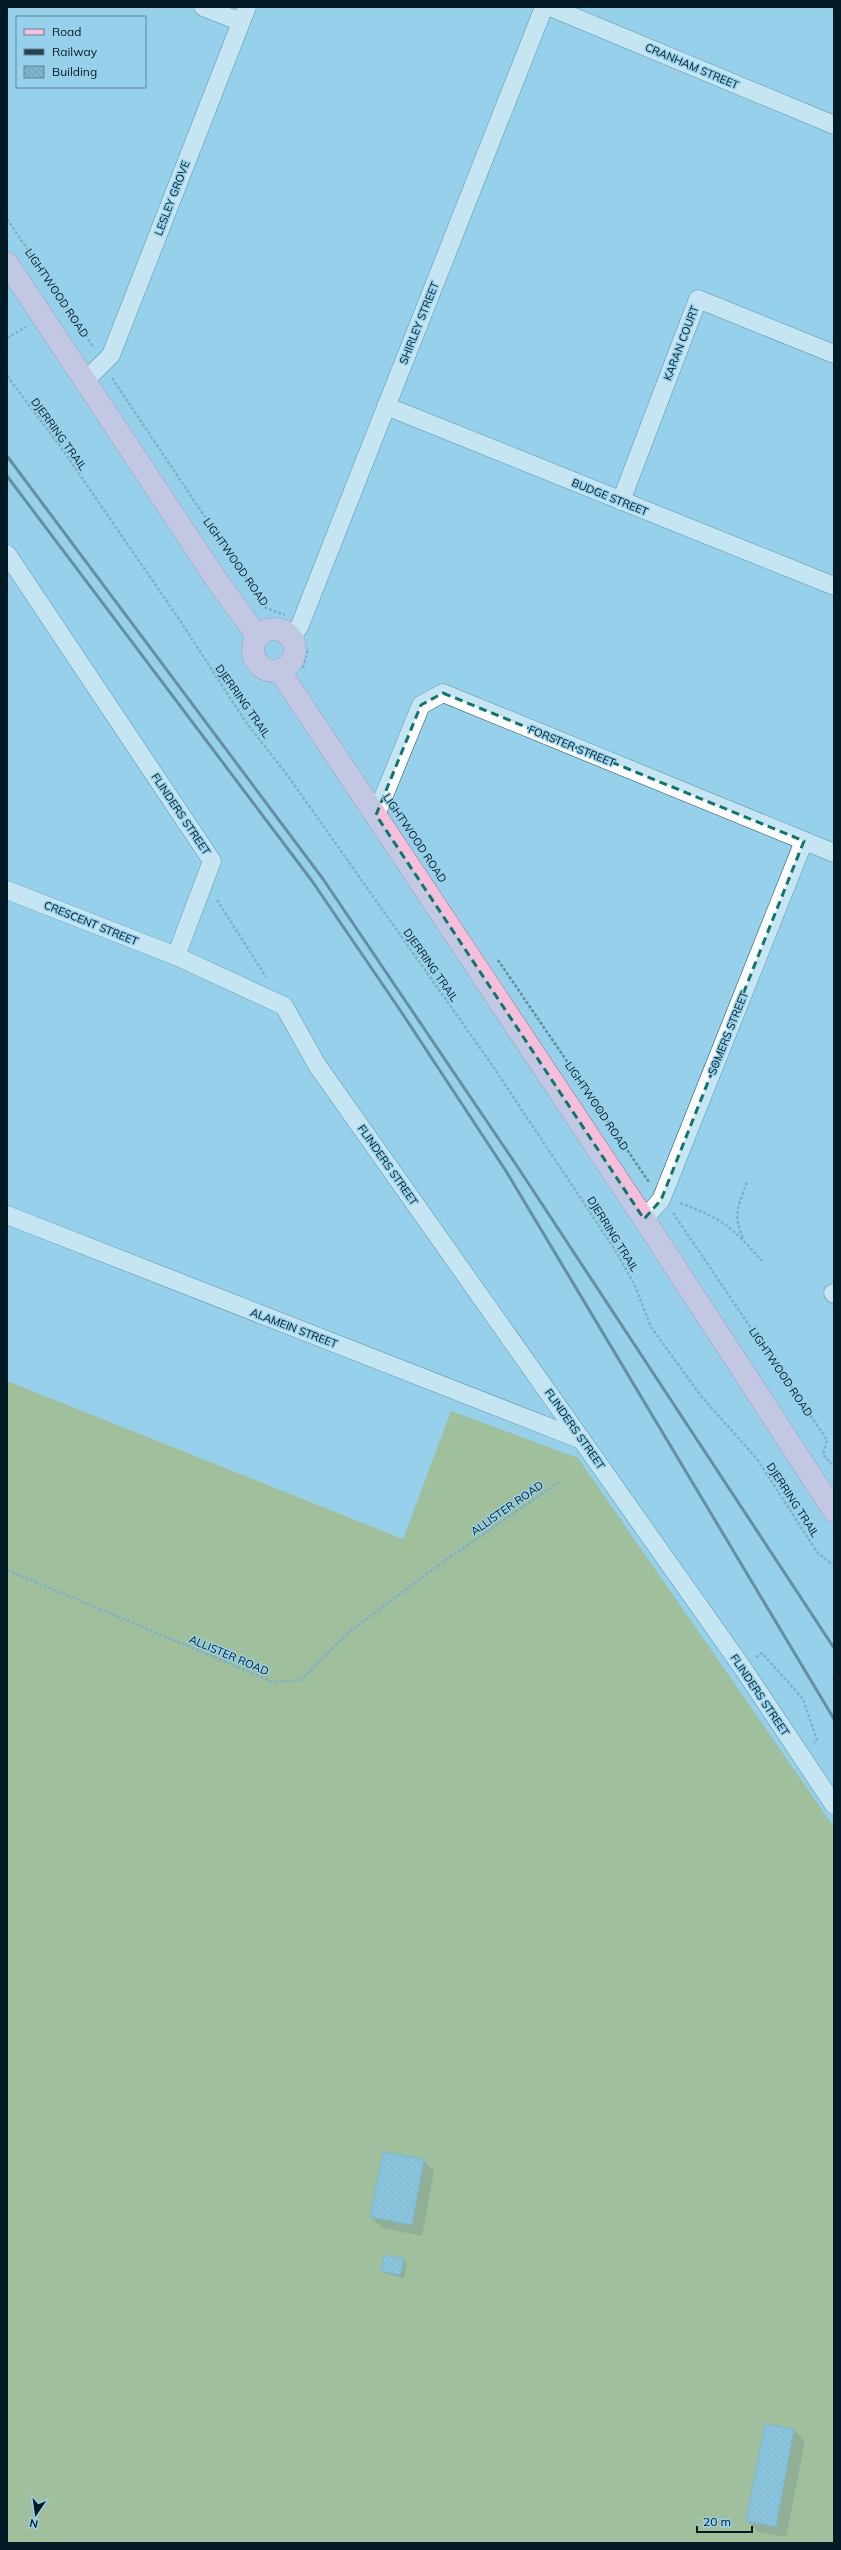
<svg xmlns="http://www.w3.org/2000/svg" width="841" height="2550" font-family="Mulish,sans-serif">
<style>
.pitch{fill:#acaa3e}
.shadow{fill:#0003}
.building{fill:url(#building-back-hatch);stroke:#6299b2}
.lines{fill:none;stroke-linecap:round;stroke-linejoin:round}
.minor-casing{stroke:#0f4c62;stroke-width:19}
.major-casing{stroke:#9c688b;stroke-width:23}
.path{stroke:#608ca0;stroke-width:2.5;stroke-dasharray:3 2;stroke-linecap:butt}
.minor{stroke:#fff;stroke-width:18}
.major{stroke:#f5bedb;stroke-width:22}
.rail{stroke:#244250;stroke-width:3}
.marked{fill:none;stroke:#0f766e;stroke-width:3;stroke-dasharray:8 5;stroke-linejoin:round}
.labels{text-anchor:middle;stroke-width:3;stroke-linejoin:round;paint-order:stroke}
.street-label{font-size:11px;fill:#031923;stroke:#97d0ea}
</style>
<defs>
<pattern id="building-back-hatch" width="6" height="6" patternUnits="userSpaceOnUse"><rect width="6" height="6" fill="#7bb3cc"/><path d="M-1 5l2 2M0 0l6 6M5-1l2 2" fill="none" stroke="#6999af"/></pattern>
</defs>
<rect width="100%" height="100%" fill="#97d0ea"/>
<!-- pitch -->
<polygon class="pitch" points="7,1381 403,1539 451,1411 578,1458 834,1827 834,2543 7,2543"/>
<!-- shadow -->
<g class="shadow">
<polygon points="423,2160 434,2171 422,2236 382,2228 371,2217"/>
<polygon points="403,2260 407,2263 404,2278 386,2274 382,2271"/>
<polygon points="766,2425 794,2430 805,2441 786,2537 758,2532 747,2521"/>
</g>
<!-- building -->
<g class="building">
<polygon points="383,2152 424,2159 412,2225 370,2217"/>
<polygon points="384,2255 404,2259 400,2275 381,2271"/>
<polygon points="765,2424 794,2429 776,2527 746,2521"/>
</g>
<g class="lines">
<defs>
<g id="minor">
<polyline points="203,7 241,22"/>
<polyline points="550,7 834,125"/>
<polyline points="85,381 111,355 247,7"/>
<polyline points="386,406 834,586"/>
<polyline points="621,501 698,299 834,354"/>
<polyline points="7,554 212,861 176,956 284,1006 317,1065 742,1667 834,1805"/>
<polyline points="292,638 300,625 544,7"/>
<polyline points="376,815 421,705 443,693 834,853"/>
<polyline points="7,890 176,956"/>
<polyline points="7,1215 582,1440"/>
<polyline points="644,1219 661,1200 804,841"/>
<polyline points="833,1293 834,1294"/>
</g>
<g id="major">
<polyline points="7,263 218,582 258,637"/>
<circle cx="274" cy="650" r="21"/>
<polyline points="279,670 644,1219 834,1511"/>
</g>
</defs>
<!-- minor casing -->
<use href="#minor" class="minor-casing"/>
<!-- major casing -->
<use href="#major" class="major-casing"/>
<!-- path -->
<g class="path">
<polyline points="7,219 94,348"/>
<polyline points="7,338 26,327"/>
<polyline points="7,376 60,446 181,622 245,721 288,776 490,1062 617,1253 635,1286 651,1327 701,1396 757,1459 817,1552 834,1566"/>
<polyline points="112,378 266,608 285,615"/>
<polyline points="303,668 308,648"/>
<polyline points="217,900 266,977"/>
<polyline points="498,960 649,1182"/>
<path d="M680 1203C723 1219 732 1227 762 1261"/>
<polyline points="673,1213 827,1440 823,1455 834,1466"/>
<path d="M743 1238C732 1214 739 1205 747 1182"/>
<polyline points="7,1570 273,1682 301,1680 349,1632 443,1562 559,1482"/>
<polyline points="756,1657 762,1653 803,1699 817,1740 814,1743"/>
<polyline points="833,1678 834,1680"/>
</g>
<!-- minor -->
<use href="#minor" class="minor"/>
<!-- major -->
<use href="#major" class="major"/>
<!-- rail -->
<g class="rail">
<polyline points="7,456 323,879 515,1163 834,1648"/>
<polyline points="7,476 312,881 400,1010 506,1171 834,1719"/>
</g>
</g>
<!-- marked area -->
<path d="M0 0H841V2550H0ZM443 693 804 841 661 1200 644 1219 376 815 421 705Z" fill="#97d0ea" fill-opacity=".55" fill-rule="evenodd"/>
<path class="marked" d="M443 693 804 841 661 1200 644 1219 376 815 421 705Z"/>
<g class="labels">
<!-- street labels -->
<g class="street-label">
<text transform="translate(692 66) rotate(23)" y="4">CRANHAM STREET</text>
<text transform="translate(172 198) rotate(-69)" y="4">LESLEY GROVE</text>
<text transform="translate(57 293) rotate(56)" y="4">LIGHTWOOD ROAD</text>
<text transform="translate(419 323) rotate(-68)" y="4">SHIRLEY STREET</text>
<text transform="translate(681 343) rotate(-69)" y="4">KARAN COURT</text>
<text transform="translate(59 434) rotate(54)" y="4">DJERRING TRAIL</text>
<text transform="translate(610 497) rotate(22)" y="4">BUDGE STREET</text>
<text transform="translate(236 562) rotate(55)" y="4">LIGHTWOOD ROAD</text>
<text transform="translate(243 701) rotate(55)" y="4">DJERRING TRAIL</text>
<text transform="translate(572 746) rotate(22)" y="4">FORSTER STREET</text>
<text transform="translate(181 814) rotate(56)" y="4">FLINDERS STREET</text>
<text transform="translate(415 838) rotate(56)" y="4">LIGHTWOOD ROAD</text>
<text transform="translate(91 923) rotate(22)" y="4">CRESCENT STREET</text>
<text transform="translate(431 965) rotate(55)" y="4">DJERRING TRAIL</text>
<text transform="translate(728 1033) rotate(-68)" y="4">SOMERS STREET</text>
<text transform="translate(597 1106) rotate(56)" y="4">LIGHTWOOD ROAD</text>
<text transform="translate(388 1165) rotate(55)" y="4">FLINDERS STREET</text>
<text transform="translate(613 1234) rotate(58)" y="4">DJERRING TRAIL</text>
<text transform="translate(294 1328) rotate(21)" y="4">ALAMEIN STREET</text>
<text transform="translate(781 1372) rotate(56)" y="4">LIGHTWOOD ROAD</text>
<text transform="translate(575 1429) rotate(55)" y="4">FLINDERS STREET</text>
<text transform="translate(793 1500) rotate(57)" y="4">DJERRING TRAIL</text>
<text transform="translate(507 1508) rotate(-35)" y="4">ALLISTER ROAD</text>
<text transform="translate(229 1655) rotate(23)" y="4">ALLISTER ROAD</text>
<text transform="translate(760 1695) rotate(56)" y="4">FLINDERS STREET</text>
</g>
</g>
<!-- border -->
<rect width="841" height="2550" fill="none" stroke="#031923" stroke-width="16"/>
<!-- legend -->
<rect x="16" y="16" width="130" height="72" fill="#97d0ea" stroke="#5c879a"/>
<rect x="24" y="29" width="20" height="6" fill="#f5bedb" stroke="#5c879a"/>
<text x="52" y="36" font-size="12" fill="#031923">Road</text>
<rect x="24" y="49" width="20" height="6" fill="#244250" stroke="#5c879a"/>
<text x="52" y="56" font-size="12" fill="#031923">Railway</text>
<rect x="24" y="66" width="20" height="12" fill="url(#building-back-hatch)" stroke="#5c879a"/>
<text x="52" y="76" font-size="12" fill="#031923">Building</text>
<!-- north arrow -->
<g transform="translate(36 2514) rotate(193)" stroke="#97d0ea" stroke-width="3" paint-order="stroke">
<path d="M0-3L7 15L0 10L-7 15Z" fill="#031923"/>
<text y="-6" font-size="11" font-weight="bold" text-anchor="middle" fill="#031923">N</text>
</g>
<!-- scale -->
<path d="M697 2526v6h55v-6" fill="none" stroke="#031923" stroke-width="2"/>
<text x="703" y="2526" font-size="12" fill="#031923" stroke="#97d0ea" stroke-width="3" paint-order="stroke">20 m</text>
</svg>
